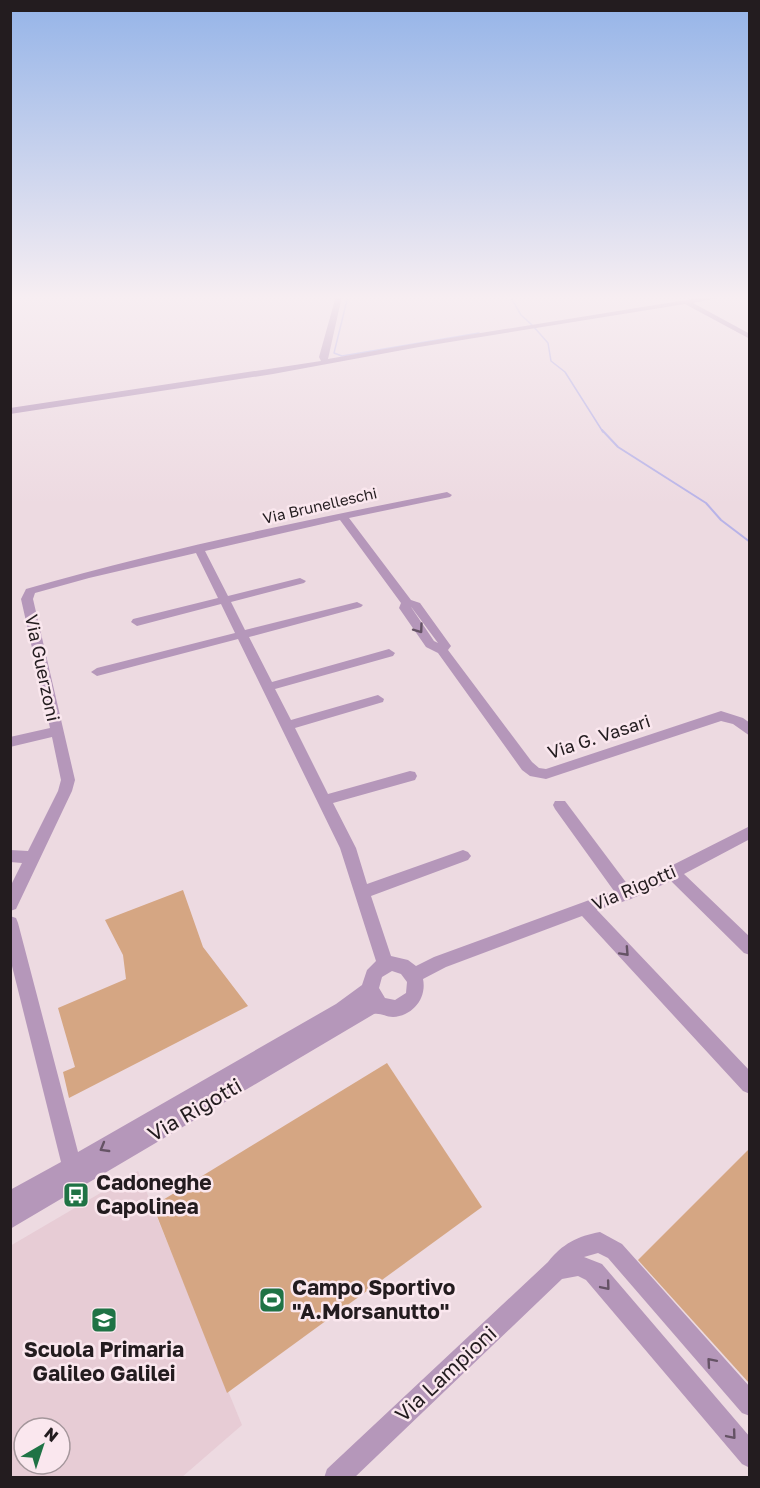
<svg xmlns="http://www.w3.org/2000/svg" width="760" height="1488" font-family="'Golos Text',sans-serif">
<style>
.built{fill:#e7ccd5;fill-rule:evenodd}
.green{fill:#d5a683}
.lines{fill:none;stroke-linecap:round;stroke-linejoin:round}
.stream-far1{stroke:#b8b3e8;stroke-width:1.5}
.stream{stroke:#b8b3e8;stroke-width:2}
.minor{fill:#b597ba;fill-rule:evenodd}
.oneway{stroke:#655365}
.labels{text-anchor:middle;stroke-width:5;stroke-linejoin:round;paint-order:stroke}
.far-street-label{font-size:15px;fill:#231c1f;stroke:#fae7ee}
.street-label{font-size:18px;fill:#231c1f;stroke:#fae7ee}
.near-street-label{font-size:21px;fill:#231c1f;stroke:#fae7ee}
.near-poi-label{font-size:21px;font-weight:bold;fill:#231c1f;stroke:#fae7ee;text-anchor:start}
</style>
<rect width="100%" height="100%" fill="#eddae1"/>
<!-- built -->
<path class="built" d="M138 1171 242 1425 182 1477H11L10 1246ZM24 1428H60V1464H24Z"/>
<!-- green -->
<g class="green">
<polygon points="183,890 203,947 248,1006 69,1098 63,1072 75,1067 58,1008 126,979 123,955 105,920"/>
<polygon points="387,1063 482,1207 227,1393 153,1206"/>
<polygon points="749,1149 749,1383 638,1260"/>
</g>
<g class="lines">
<!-- stream-far1 -->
<g class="stream-far1">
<polyline points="348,296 334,353 342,356 479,333"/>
<polyline points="510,296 521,315 532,325"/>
<polyline points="533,326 548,343 551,361 565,372 603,432"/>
</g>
<!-- stream -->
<polyline class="stream" points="602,430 618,447 706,503 721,520 750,542"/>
<!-- minor -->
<g class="minor">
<polygon points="336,296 342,296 328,359 419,343 711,296 728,296 693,303 750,334 750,339 685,304 419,347 273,374 10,414 10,408 321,361 319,357"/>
<path d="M447 492 452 495 450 497 349 518 411 600 420 603 451 646 448 650 532 762 539 768 546 769 721 711 743 718 750 723V736L733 724 721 721 546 779 530 776 522 770 438 653 426 647 399 608 401 603 340 520 205 551 228 596 300 578 306 581 304 583 231 602 245 630 357 602 363 605 361 607 249 637 272 682 389 649 395 653 393 656 275 689 291 720 378 695 384 699 383 702 295 728 328 794 410 771 415 772 417 776 415 780 333 803 356 848 367 884 463 850 468 852 471 856 468 860 371 896 391 956 408 960 416 966 434 957 614 891 555 809 553 805 555 801H565L628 885 647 878 750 826V839L684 874 750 937V955L744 953 671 881 631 899 597 910 750 1071V1094L743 1091 582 916 446 967 423 979C427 998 413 1016 393 1017 386 1017 381 1013 374 1014L10 1229V1190L61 1162 10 958V916L16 918 18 923 78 1152 336 1004 362 985 367 970 376 961 340 848 238 639 97 676 91 672 97 668 235 633 221 604 137 626 131 622 133 619 218 598 196 553 89 578 35 593 33 599 75 780 72 791 16 909 10 911V887L22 863 10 862V850L28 851 58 791 61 780 52 737 10 747V737L50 728 21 599 26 589C164 549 306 520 447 492ZM411 607 412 608 438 643 434 641ZM392 971 401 974 407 982 406 993 395 1000 385 998 379 988 382 977Z"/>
<path d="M600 1232 622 1244 750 1387V1416L742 1413 608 1258 598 1253 584 1257 602 1264 750 1437V1468L742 1464 586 1280 578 1276 562 1279 354 1478H324L327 1469 548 1262C562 1244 578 1236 600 1232Z"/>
</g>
</g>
<!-- one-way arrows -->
<defs><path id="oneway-chevron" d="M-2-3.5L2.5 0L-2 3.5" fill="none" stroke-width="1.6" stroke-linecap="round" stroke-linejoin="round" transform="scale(1.5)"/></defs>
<g class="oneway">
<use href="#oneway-chevron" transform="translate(419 629) rotate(54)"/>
<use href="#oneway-chevron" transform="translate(625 952) rotate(47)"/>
<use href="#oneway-chevron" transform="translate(104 1148) rotate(150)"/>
<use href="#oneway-chevron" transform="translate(606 1286) rotate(50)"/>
<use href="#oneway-chevron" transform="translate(711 1362) rotate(-131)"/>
<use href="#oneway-chevron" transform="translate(732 1435) rotate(50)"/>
</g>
<!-- sky -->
<linearGradient id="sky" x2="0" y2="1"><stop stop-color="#95b4e8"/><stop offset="0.59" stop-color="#f7eef2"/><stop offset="1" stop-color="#f7eef2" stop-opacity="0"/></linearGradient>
<rect width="760" height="504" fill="url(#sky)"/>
<!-- icons -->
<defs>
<symbol id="bus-square" viewBox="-11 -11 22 22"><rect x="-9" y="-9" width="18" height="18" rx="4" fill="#1f7345" stroke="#fae7ee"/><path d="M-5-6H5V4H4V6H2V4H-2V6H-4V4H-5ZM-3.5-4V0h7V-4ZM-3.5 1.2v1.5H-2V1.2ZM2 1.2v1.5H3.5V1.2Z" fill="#fff"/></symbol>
<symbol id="stadium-square" viewBox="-11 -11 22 22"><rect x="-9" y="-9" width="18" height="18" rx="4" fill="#1f7345" stroke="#fae7ee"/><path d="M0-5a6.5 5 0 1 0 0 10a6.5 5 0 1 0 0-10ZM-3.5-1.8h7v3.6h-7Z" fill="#fff"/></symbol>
<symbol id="school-square" viewBox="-11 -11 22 22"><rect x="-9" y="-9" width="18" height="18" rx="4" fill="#1f7345" stroke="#fae7ee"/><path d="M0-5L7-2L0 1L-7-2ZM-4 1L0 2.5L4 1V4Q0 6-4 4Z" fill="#fff"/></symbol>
</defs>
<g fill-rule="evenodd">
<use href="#bus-square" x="61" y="1180" width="30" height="30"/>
<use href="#stadium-square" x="257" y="1285" width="30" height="30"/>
<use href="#school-square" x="89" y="1305" width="30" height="30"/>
</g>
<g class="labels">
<!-- far-street labels -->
<g class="far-street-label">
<text transform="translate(320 506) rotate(-13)" y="5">Via Brunelleschi</text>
</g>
<!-- street labels -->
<g class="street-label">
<text transform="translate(42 668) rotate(78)" y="6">Via Guerzoni</text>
<text transform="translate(599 737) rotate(-18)" y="6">Via G. Vasari</text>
<text transform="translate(634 888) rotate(-23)" y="6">Via Rigotti</text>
</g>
<!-- near-street labels -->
<g class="near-street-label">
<text transform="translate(195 1110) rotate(-30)" y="7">Via Rigotti</text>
<text transform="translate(446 1374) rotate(-43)" y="7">Via Lampioni</text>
</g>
<!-- near-poi labels -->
<g class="near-poi-label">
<text x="96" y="1190">Cadoneghe<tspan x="96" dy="24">Capolinea</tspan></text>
<text x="292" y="1295">Campo Sportivo<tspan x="292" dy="24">"A.Morsanutto"</tspan></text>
<text x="104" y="1357" text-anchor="middle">Scuola Primaria<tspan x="104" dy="24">Galileo Galilei</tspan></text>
</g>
</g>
<!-- border -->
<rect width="760" height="1488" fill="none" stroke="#231c1f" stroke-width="24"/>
<!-- north arrow -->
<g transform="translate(42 1446) rotate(39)"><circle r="28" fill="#fae7ee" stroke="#a4969b" stroke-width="1.5"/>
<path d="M0-4.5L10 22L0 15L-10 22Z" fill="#1f7345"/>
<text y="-9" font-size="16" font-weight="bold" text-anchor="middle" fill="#231c1f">N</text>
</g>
</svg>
